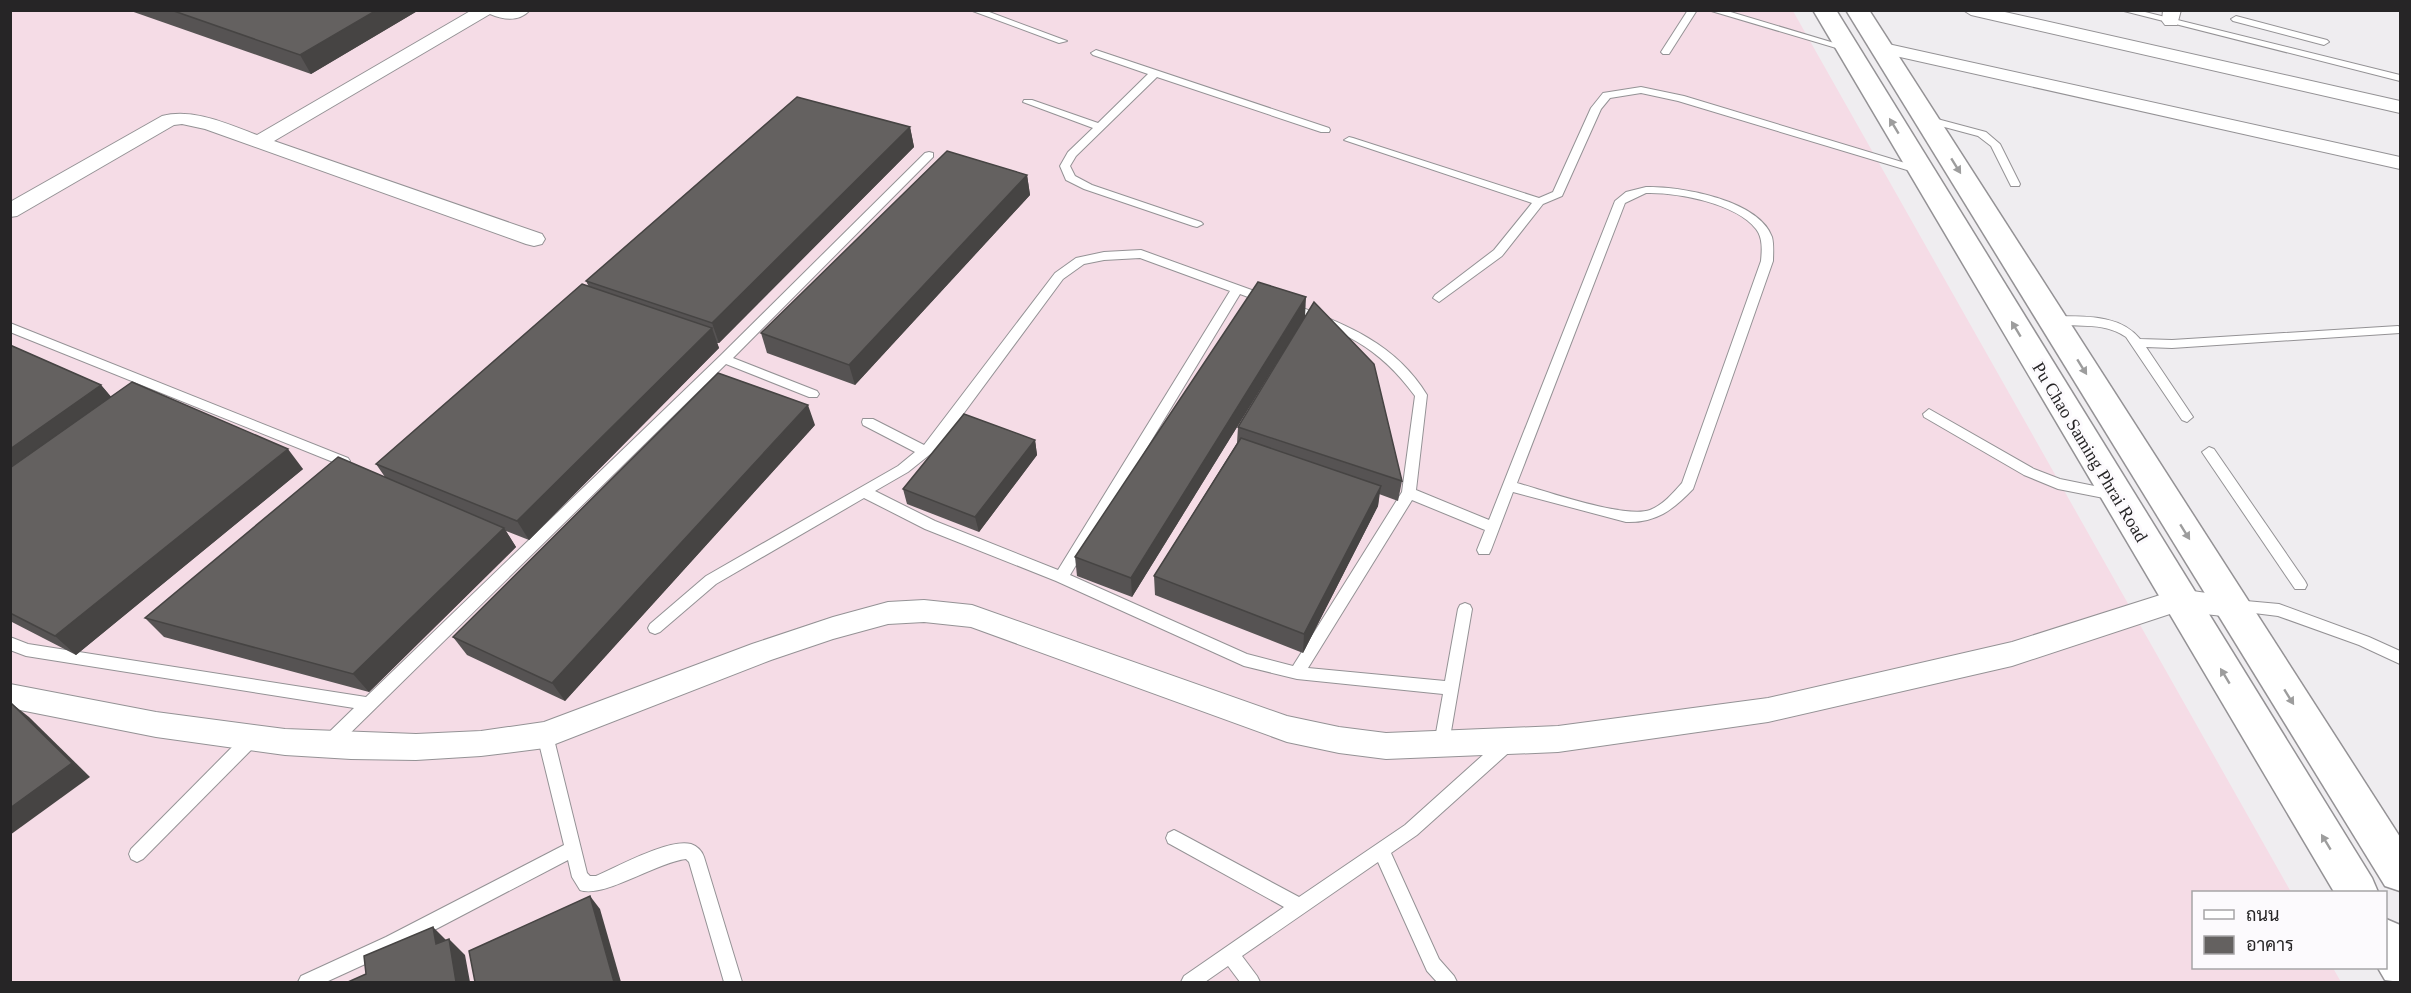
<svg xmlns="http://www.w3.org/2000/svg" width="2411" height="993" font-family="'Times New Roman',Sarabun,serif">
<style>
.industrial{fill:#f5dce6}
.lines{fill:none;stroke-linecap:round;stroke-linejoin:round}
.lane-casing{stroke:#949295;stroke-width:2}
.street-casing{stroke:#949295;stroke-width:2}
.secondary-casing{stroke:#949295;stroke-width:3}
.lane{fill:#fff;fill-rule:evenodd}
.street{fill:#fff;fill-rule:evenodd}
.secondary{fill:#fff;fill-rule:evenodd}
.wall{fill:#565353}
.shaded-wall{fill:#464443}
.building{fill:#646160;stroke:#464443;stroke-width:1.5}
.oneway{fill:#9d9d9d}
.labels{text-anchor:middle;stroke-width:6;stroke-linejoin:round;paint-order:stroke}
.street-label{font-size:18px;fill:#262526;stroke:#fcfafd}
</style>
<rect width="100%" height="100%" fill="#efedf0"/>
<!-- industrial -->
<polygon class="industrial" points="10,11 1793,11 2291,892 2194,892 2194,968 2333,968 2341,982 11,982"/>
<g class="lines">
<defs>
<g id="lane">
<polygon points="970,10 984,10 1067,41 1059,43"/>
<polygon points="1688,10 1697,10 1669,54 1663,54 1661,52"/>
<polygon points="1708,10 1724,10 1851,48 1843,50"/>
<polygon points="2120,10 2137,10 2400,75 2400,81"/>
<polygon points="2236,16 2327,40 2329,42 2324,45 2233,21 2231,19"/>
<polygon points="1096,50 1329,128 1330,130 1329,132 1321,132 1157,77 1076,156 1070,166 1075,176 1092,185 1201,222 1203,224 1197,227 1193,226 1084,189 1066,180 1060,166 1068,152 1093,128 1023,102 1024,100 1032,100 1098,123 1148,74 1093,55 1091,53"/>
<polygon points="1641,87 1684,96 1925,169 1926,171 1925,173 1917,173 1678,101 1641,93 1610,98 1601,109 1562,196 1543,204 1502,256 1439,302 1433,298 1435,295 1494,250 1532,203 1344,140 1349,137 1353,138 1539,198 1553,192 1591,108 1603,93"/>
<polygon points="1926,116 1986,132 2000,144 2020,184 2019,186 2011,186 1991,146 1978,136 1922,121 1922,117"/>
<polygon points="929,152 933,153 933,157 733,358 817,391 819,394 817,397 809,397 726,364 334,749 328,751 322,749 320,744 322,739 354,708 26,656 10,650 10,637 28,644 366,697 720,356 925,153"/>
<path d="M1646 187C1680 186 1759 200 1772 237 1774 245 1773 254 1773 261L1693 489C1673 510 1656 523 1626 522L1513 492 1491 550 1489 554H1479L1477 550 1485 530 1412 500 1308 668 1445 681 1458 609 1460 605 1465 603 1470 605 1472 609 1448 749 1442 751 1436 749 1434 744 1443 694 1297 679 1244 666 1056 581 925 529 864 498 716 584 660 632 655 634 650 632 648 628 650 624 706 576 898 466 915 452 863 425 862 422 863 419H873L924 445 1055 273 1076 258 1104 252 1141 250 1271 297 1273 300 1267 304 1240 294 1070 575 1247 654 1293 666 1402 492 1415 396C1377 344 1341 331 1284 310L1282 307 1284 304H1292C1346 324 1396 344 1427 395L1416 490 1489 520 1615 201 1626 192ZM1646 193C1676 192 1736 203 1756 229 1763 238 1762 250 1761 261L1682 483C1673 493 1663 505 1650 510 1625 519 1545 491 1517 483L1625 203ZM1140 258 1230 291 1058 570 935 521 875 491 908 472 938 448 1063 279 1084 264 1104 260Z"/>
<path d="M2052 316C2082 317 2119 313 2140 339L2172 340 2398 326 2400 327V333L2172 348 2146 347 2193 417 2187 422 2182 420 2126 337C2101 320 2075 329 2048 323L2046 320 2048 317Z"/>
<polygon points="10,323 348,458 350,461 348,464 338,464 10,332"/>
<polygon points="1929,409 2034,469 2060,479 2114,490 2121,495 2114,500 2058,489 2024,475 1924,417 1923,414"/>
<polygon points="2209,447 2214,449 2305,581 2307,585 2305,589 2295,589 2204,455 2202,452"/>
<polygon points="2235,600 2279,604 2369,637 2400,651 2400,664 2359,645 2278,616 2230,610 2228,606 2230,602"/>
<path d="M545 728 551 730 553 735 587 873 590 876H596C617 867 669 838 691 844 697 846 702 851 704 857L742 982H724L689 862 686 859C657 862 603 899 580 890L572 877 568 860 398 949 326 982H298L301 976 386 937 564 845 537 735 539 730Z"/>
<polygon points="253,730 259,732 261,737 259,742 143,859 137,862 131,859 129,854 131,849 247,732"/>
<polygon points="1509,735 1515,737 1517,742 1515,747 1417,835 1391,853 1439,959 1454,976 1457,982 1437,982 1427,971 1378,862 1242,956 1257,976 1260,982 1240,982 1228,966 1205,982 1181,982 1184,976 1284,907 1168,843 1166,838 1168,833 1174,830 1180,833 1299,897 1405,825 1503,737"/>
</g>
<g id="street">
<path d="M472 10H530C519 22 504 20 490 14L274 141 542 234 545 239 542 244 534 246 526 244 205 129 182 124 174 125 17 216 10 217V202L162 116C194 108 227 124 257 135Z"/>
<polygon points="1963,10 1996,10 2400,101 2400,113 1971,15"/>
<polygon points="2163,10 2181,10 2177,25 2165,25 2162,21"/>
<polygon points="1879,42 2400,157 2400,169 1873,51 1870,47 1873,43"/>
<polygon points="2179,589 2241,598 2245,606 2241,614 2231,617 2179,611 2012,666 1768,722 1558,752 1386,759 1339,753 1287,742 971,627 924,622 888,624 833,639 771,660 545,748 481,756 416,760 351,759 285,755 156,737 10,708 10,684 156,712 285,729 416,734 481,731 544,722 752,644 833,617 888,602 924,600 972,605 1287,716 1339,727 1386,733 1558,726 1768,698 2012,642"/>
</g>
<g id="secondary">
<polygon points="1813,10 1836,10 2372,878 2378,892 2334,892"/>
<polygon points="1846,10 1869,10 2400,837 2400,891 2385,886"/>
<polygon points="2386,919 2400,925 2400,982 2385,980 2378,968 2386,968"/>
</g>
</defs>
<!-- lane casing -->
<use href="#lane" class="lane-casing"/>
<!-- street casing -->
<use href="#street" class="street-casing"/>
<!-- secondary casing -->
<use href="#secondary" class="secondary-casing"/>
<!-- lane -->
<use href="#lane" class="lane"/>
<!-- street -->
<use href="#street" class="street"/>
<!-- secondary -->
<use href="#secondary" class="secondary"/>
</g>
<!-- wall -->
<g class="wall">
<polygon points="128,10 419,10 311,74"/>
<polygon points="910,127 914,147 719,343 717,343 719,348 529,540 506,531 516,547 369,692 164,637 145,618 385,477 376,464 589,287 586,281"/>
<polygon points="1027,175 1030,195 855,385 767,353 761,333"/>
<polygon points="1305,317 1132,597 1077,576 1075,557"/>
<polygon points="10,345 101,385 111,397 303,469 76,655 10,621"/>
<polygon points="815,425 565,701 467,655 453,637"/>
<polygon points="1238,427 1402,481 1398,501 1379,494 1378,506 1303,653 1155,595 1154,576 1237,443"/>
<polygon points="1035,440 1037,455 979,532 907,504 903,489"/>
</g>
<!-- shaded-wall -->
<g class="shaded-wall">
<polygon points="377,10 419,10 311,74 300,55"/>
<polygon points="910,127 914,147 719,343 712,323"/>
<polygon points="1027,175 1030,195 855,385 849,365"/>
<polygon points="1306,297 1305,317 1132,597 1131,578"/>
<polygon points="712,328 719,348 529,540 517,521"/>
<polygon points="101,385 119,406 10,482 10,449"/>
<polygon points="808,405 815,425 565,701 552,683"/>
<polygon points="1035,440 1037,455 979,532 975,517"/>
<polygon points="288,449 303,469 76,655 55,636"/>
<polygon points="1381,486 1378,506 1303,653 1304,634"/>
<polygon points="504,528 516,547 369,692 353,674"/>
<polygon points="11,703 29,717 90,777 10,835"/>
<polygon points="590,896 600,909 621,982 614,982"/>
<polygon points="433,927 449,943 449,939 465,955 470,982 456,982 436,944"/>
</g>
<!-- building -->
<g class="building">
<polygon points="171,10 377,10 300,55"/>
<polygon points="797,97 910,127 712,323 586,281"/>
<polygon points="947,151 1027,175 849,365 761,333"/>
<polygon points="1258,282 1306,297 1131,578 1075,557"/>
<polygon points="582,284 712,328 517,521 376,464"/>
<polygon points="1314,302 1374,364 1402,481 1238,427"/>
<polygon points="10,345 101,385 10,449"/>
<polygon points="718,373 808,405 552,683 453,637"/>
<polygon points="132,382 288,449 55,636 10,613 10,468"/>
<polygon points="964,414 1035,440 975,517 903,489"/>
<polygon points="1241,438 1381,486 1304,634 1154,576"/>
<polygon points="338,457 504,528 353,674 145,618"/>
<polygon points="10,703 11,703 72,763 10,808"/>
<polygon points="590,896 614,982 475,982 469,951"/>
<polygon points="433,927 436,944 449,939 456,982 348,982 366,974 364,956"/>
</g>
<!-- one-way arrows -->
<defs><path id="oneway-solid" d="M-6-.8H1V-3.2L6.5 0L1 3.2V.8H-6Z" transform="scale(1.5)"/></defs>
<g class="oneway">
<use href="#oneway-solid" transform="translate(1894 126) rotate(-121)"/>
<use href="#oneway-solid" transform="translate(1956 166) rotate(58)"/>
<use href="#oneway-solid" transform="translate(2016 329) rotate(-121)"/>
<use href="#oneway-solid" transform="translate(2082 367) rotate(58)"/>
<use href="#oneway-solid" transform="translate(2185 532) rotate(58)"/>
<use href="#oneway-solid" transform="translate(2225 676) rotate(-121)"/>
<use href="#oneway-solid" transform="translate(2289 697) rotate(58)"/>
<use href="#oneway-solid" transform="translate(2326 842) rotate(-121)"/>
</g>
<g class="labels">
<!-- street labels -->
<g class="street-label">
<text transform="translate(2090 452) rotate(59)" y="6">Pu Chao Saming Phrai Road</text>
</g>
</g>
<!-- border -->
<rect width="2411" height="993" fill="none" stroke="#262526" stroke-width="24"/>
<!-- legend -->
<rect x="2192" y="891" width="195" height="78" fill="#fcfafd" stroke="#a6a5a7" stroke-width="1.5"/>
<rect x="2204" y="910" width="30" height="9" fill="#ffffff" stroke="#a6a5a7" stroke-width="1.5"/>
<text x="2246" y="921" font-size="18" fill="#262526">ถนน</text>
<rect x="2204" y="936" width="30" height="18" fill="#646160" stroke="#a6a5a7" stroke-width="1.5"/>
<text x="2246" y="951" font-size="18" fill="#262526">อาคาร</text>
</svg>
